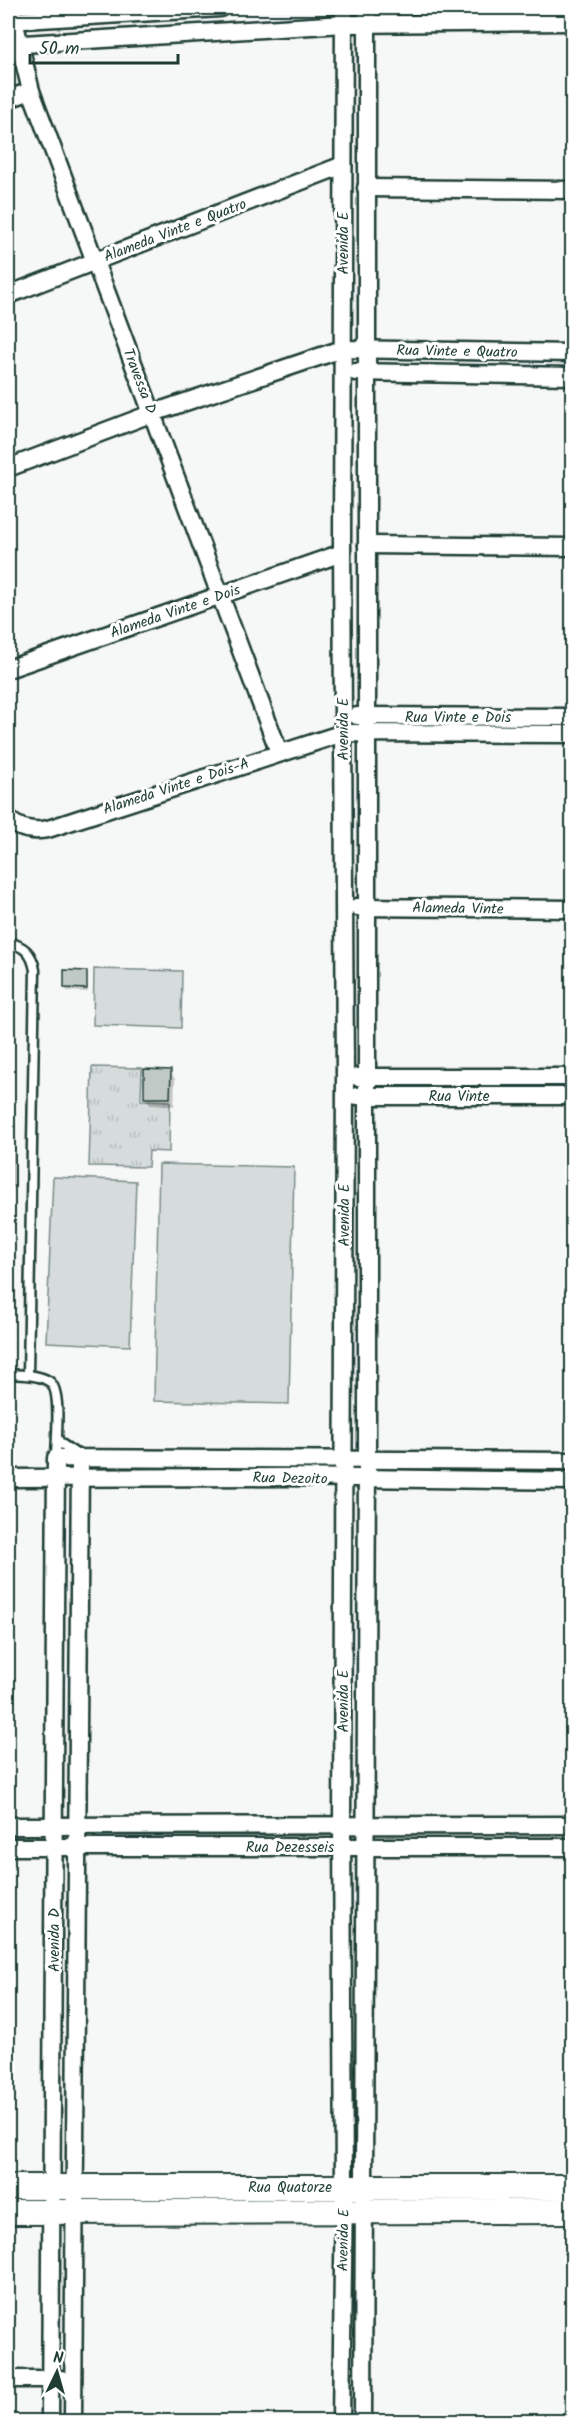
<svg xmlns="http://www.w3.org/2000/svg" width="580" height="2429" font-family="Kalam,sans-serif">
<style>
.park{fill:url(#park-tufts);stroke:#7a8c88;stroke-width:1.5}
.pitch{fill:#d6dcdb;stroke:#7a8c88;stroke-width:1.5}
.shadow{fill:#0003}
.building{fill:#c0c9c6;stroke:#1f3d34;stroke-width:1.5}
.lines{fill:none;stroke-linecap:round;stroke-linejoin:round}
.lane-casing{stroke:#1f3d34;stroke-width:13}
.street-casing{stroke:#1f3d34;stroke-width:21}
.secondary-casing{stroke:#1f3d34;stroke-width:28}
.lane{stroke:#fff;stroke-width:8}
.street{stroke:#fff;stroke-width:16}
.secondary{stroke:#fff;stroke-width:24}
.labels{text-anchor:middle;stroke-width:6;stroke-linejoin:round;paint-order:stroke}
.street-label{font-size:15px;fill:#1f3d34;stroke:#fff}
</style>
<defs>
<pattern id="park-tufts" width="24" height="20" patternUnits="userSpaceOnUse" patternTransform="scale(1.5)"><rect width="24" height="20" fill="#d6dcdb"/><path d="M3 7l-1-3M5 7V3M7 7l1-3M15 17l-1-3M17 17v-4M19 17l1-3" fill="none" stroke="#b7bebd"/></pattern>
</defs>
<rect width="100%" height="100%" fill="#f6f7f7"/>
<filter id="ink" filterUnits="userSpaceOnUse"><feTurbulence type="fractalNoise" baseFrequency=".0167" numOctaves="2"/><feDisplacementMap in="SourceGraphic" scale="12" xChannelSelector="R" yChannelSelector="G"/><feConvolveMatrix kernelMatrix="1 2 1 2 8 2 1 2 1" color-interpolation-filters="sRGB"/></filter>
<g filter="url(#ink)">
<!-- park -->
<polygon class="park" points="92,1067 142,1068 141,1100 170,1101 169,1152 149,1151 148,1167 89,1166"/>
<!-- pitch -->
<g class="pitch">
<polygon points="94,969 182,971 181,1028 93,1025"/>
<polygon points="159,1164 294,1167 289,1404 154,1401"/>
<polygon points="53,1177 136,1181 130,1346 46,1342"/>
</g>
<!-- shadow -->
<g class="shadow">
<polygon points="86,972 88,992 67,991 65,988"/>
<polygon points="170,1071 175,1079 174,1106 150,1105 145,1097"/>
<polygon points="8,1134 15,1146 15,1187 8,1187"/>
</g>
<!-- building -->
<g class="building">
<polygon points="64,970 87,971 87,989 64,988"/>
<polygon points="144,1069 171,1070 170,1098 144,1098"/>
<rect x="8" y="1132" width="1" height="44"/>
</g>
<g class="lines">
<defs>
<g id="lane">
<path d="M8 942C24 946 32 953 35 970L28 1375"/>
<path d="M8 1374C21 1375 39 1374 50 1382 62 1391 56 1442 56 1458"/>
<polyline points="57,1437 60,1443 78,1455"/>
</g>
<g id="street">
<polyline points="11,8 31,91 279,752"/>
<polyline points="8,21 220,8"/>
<polyline points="8,45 344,24 572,22"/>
<polyline points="8,99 31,91"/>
<polyline points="366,188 572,190"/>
<polyline points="8,295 343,165"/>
<polyline points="355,372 572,376"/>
<polyline points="8,468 153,413 342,349 572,353"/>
<polyline points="367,545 572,547"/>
<polyline points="8,669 342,553"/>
<polyline points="357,716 572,717"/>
<path d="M8 819C19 829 33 832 48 829L343 733 572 734"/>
<polyline points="357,907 572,909"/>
<polyline points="357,1077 572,1077"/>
<polyline points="357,1096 572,1096"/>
<polyline points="8,1478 285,1477 572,1481"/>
<polyline points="8,1826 572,1825"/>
<polyline points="8,1847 572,1847"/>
<polyline points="8,2379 61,2379"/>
<polyline points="50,2422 56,1458 572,1461"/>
<polyline points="73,2422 80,1458"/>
<polyline points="341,2422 344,2187 342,1826 345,1077 342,542 344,8"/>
<polyline points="363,2422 367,1461 367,8"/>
</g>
<g id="secondary">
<polyline points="8,2187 572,2187"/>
<polyline points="8,2212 572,2211"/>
</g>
</defs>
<!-- lane casing -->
<use href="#lane" class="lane-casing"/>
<!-- street casing -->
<use href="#street" class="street-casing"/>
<!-- secondary casing -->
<use href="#secondary" class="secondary-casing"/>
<!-- lane -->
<use href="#lane" class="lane"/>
<!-- street -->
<use href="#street" class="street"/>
<!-- secondary -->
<use href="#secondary" class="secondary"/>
</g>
</g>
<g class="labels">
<!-- street labels -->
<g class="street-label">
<text transform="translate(175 230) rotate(-21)" y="5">Alameda Vinte e Quatro</text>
<text transform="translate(343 243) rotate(-90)" y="5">Avenida E</text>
<text transform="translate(457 351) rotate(1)" y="5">Rua Vinte e Quatro</text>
<text transform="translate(140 381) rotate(69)" y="5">Travessa D</text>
<text transform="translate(175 611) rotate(-19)" y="5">Alameda Vinte e Dois</text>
<text x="458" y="722">Rua Vinte e Dois</text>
<text transform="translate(343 729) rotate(-90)" y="5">Avenida E</text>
<text transform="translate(176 786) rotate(-18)" y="5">Alameda Vinte e Dois-A</text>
<text transform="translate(458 908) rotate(1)" y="5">Alameda Vinte</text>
<text x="459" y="1101">Rua Vinte</text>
<text transform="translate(344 1215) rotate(-90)" y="5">Avenida E</text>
<text transform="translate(290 1478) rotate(1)" y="5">Rua Dezoito</text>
<text transform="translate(343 1701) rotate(-90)" y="5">Avenida E</text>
<text x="290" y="1852">Rua Dezesseis</text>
<text transform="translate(54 1940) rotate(-90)" y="5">Avenida D</text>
<text x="290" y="2192">Rua Quatorze</text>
<text transform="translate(343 2240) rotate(-89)" y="5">Avenida E</text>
</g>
</g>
<!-- margin -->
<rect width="580" height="2429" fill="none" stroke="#fff" stroke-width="30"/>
<rect x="15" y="15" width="550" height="2399" fill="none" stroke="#1f3d34" stroke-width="2" filter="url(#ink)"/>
<!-- north arrow -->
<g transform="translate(57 2372) rotate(5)" stroke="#ffffff" stroke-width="4.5" paint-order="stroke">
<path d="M0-4.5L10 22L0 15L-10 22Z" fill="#1f3d34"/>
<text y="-9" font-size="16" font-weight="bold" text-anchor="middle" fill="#1f3d34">N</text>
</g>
<!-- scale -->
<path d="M30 54v9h148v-9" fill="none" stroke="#1f3d34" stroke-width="3"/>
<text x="39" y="54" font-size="18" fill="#1f3d34" stroke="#ffffff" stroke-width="4.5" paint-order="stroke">50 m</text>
</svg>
